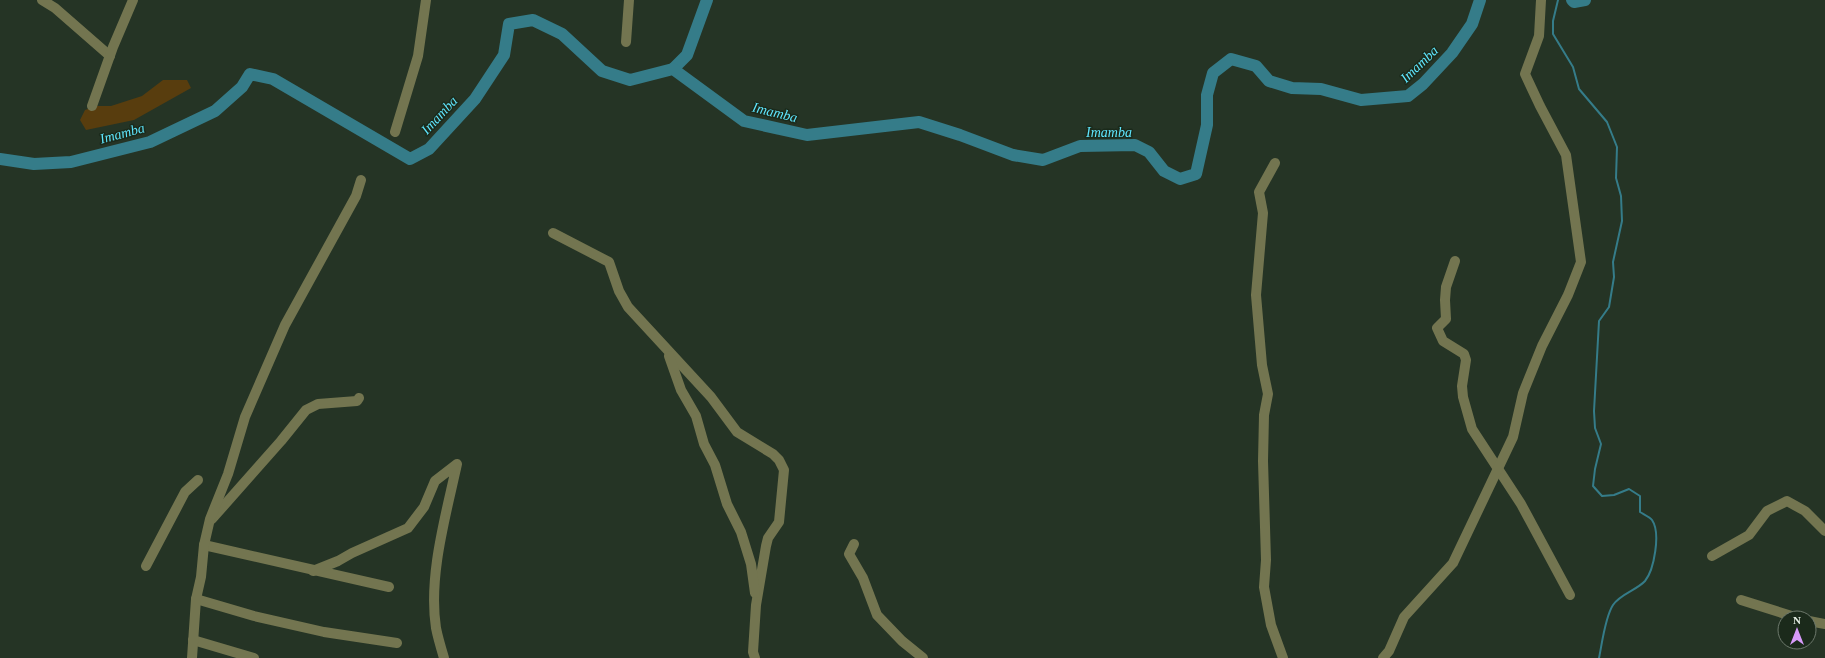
<svg xmlns="http://www.w3.org/2000/svg" width="1825" height="658" font-family="Georgia,serif">
<style>
.green{fill:#583d0e}
.lines{fill:none;stroke-linecap:round;stroke-linejoin:round}
.stream{stroke:#357c89;stroke-width:2}
.river{stroke:#357c89;stroke-width:12}
.minor{stroke:#737550;stroke-width:10}
.labels{text-anchor:middle;stroke-width:3;stroke-linejoin:round;paint-order:stroke}
.water-label{font-size:14px;font-style:italic;fill:#5fe6fe;stroke:#1b2a1b}
</style>
<rect width="100%" height="100%" fill="#253425"/>
<!-- green -->
<polygon class="green" points="163,80 187,80 191,88 134,120 86,130 80,120 85,110 96,106 111,106 142,96"/>
<g class="lines">
<!-- stream -->
<path class="stream" d="M1558 0 1553 21V34L1573 67 1579 89 1607 122 1617 147 1616 178 1621 196 1622 221 1613 262 1614 277 1609 307 1599 321 1594 411 1595 428 1601 444 1595 469 1593 486 1602 496 1614 495 1629 489 1640 496V512C1643 514 1650 517 1652 520 1661 533 1654 570 1645 581 1637 590 1620 594 1613 605 1605 617 1602 644 1599 658"/>
<!-- river -->
<g class="river">
<polyline points="1572,0 1574,2 1585,0"/>
<polyline points="673,69 687,55 707,0"/>
<polyline points="0,159 34,164 71,162 150,142 215,111 242,87 250,74 273,79 410,159 429,149 475,99 504,55 509,24 533,20 562,34 602,71 630,80 673,69 744,121 807,135 919,122 960,135 1013,155 1043,160 1080,146 1135,145 1149,152 1164,171 1180,179 1196,174 1207,125 1207,95 1213,73 1231,59 1256,66 1269,81 1292,88 1321,89 1361,100 1408,96 1423,84 1452,53 1472,24 1480,0"/>
</g>
<!-- minor -->
<g class="minor">
<polyline points="42,0 55,8 110,56"/>
<polyline points="626,42 629,0"/>
<polyline points="92,106 113,47 133,0"/>
<polyline points="395,132 418,56 426,0"/>
<polyline points="1275,163 1259,192 1263,213 1256,295 1262,365 1268,394 1264,415 1263,461 1266,560 1264,587 1271,625 1283,658"/>
<polyline points="553,233 609,262 619,291 628,307 711,397 737,432 773,454 779,460 784,470 779,522 768,538 766,546 756,605 753,652 755,658"/>
<polyline points="1455,261 1446,287 1445,300 1446,319 1437,328 1443,341 1464,354 1466,360 1462,386 1463,397 1472,429 1521,504 1570,595"/>
<polyline points="669,356 681,390 696,416 704,444 715,465 727,504 741,532 751,564 755,593"/>
<polyline points="212,519 281,441 306,410 318,404 357,401 359,398"/>
<polyline points="854,544 849,554 863,578 877,615 902,641 923,658"/>
<polyline points="204,545 389,587"/>
<polyline points="1712,556 1749,535 1767,511 1787,501 1805,511 1825,531"/>
<polyline points="146,566 185,492 198,480"/>
<path d="M313 571 338 561 352 553 408 528 424 507 435 481 457 464C446 515 428 576 436 628 438 638 441 648 444 658"/>
<polyline points="196,599 254,616 324,632 397,643"/>
<polyline points="1741,600 1798,618"/>
<polyline points="1809,621 1825,624"/>
<polyline points="193,640 254,658"/>
<polyline points="192,658 196,599 201,577 204,545 210,519 228,474 245,417 285,325 356,196 361,180"/>
<polyline points="1383,658 1389,651 1404,617 1453,563 1513,437 1523,393 1542,346 1568,295 1581,262 1566,155 1540,106 1525,74 1539,36 1541,0"/>
</g>
</g>
<g class="labels">
<!-- water labels -->
<g class="water-label">
<text transform="translate(1419 64) rotate(-44)" y="5">Imamba</text>
<text transform="translate(775 112) rotate(14)" y="5">Imamba</text>
<text transform="translate(439 115) rotate(-47)" y="5">Imamba</text>
<text x="1109" y="137">Imamba</text>
<text transform="translate(122 133) rotate(-15)" y="5">Imamba</text>
</g>
</g>
<!-- north arrow -->
<g transform="translate(1797 630)"><circle r="19" fill="#1b2a1b" stroke="#6d796c"/>
<path d="M0-3L7 15L0 10L-7 15Z" fill="#d79bf9"/>
<text y="-6" font-size="11" font-weight="bold" text-anchor="middle" fill="#e7f0e6">N</text>
</g>
</svg>
